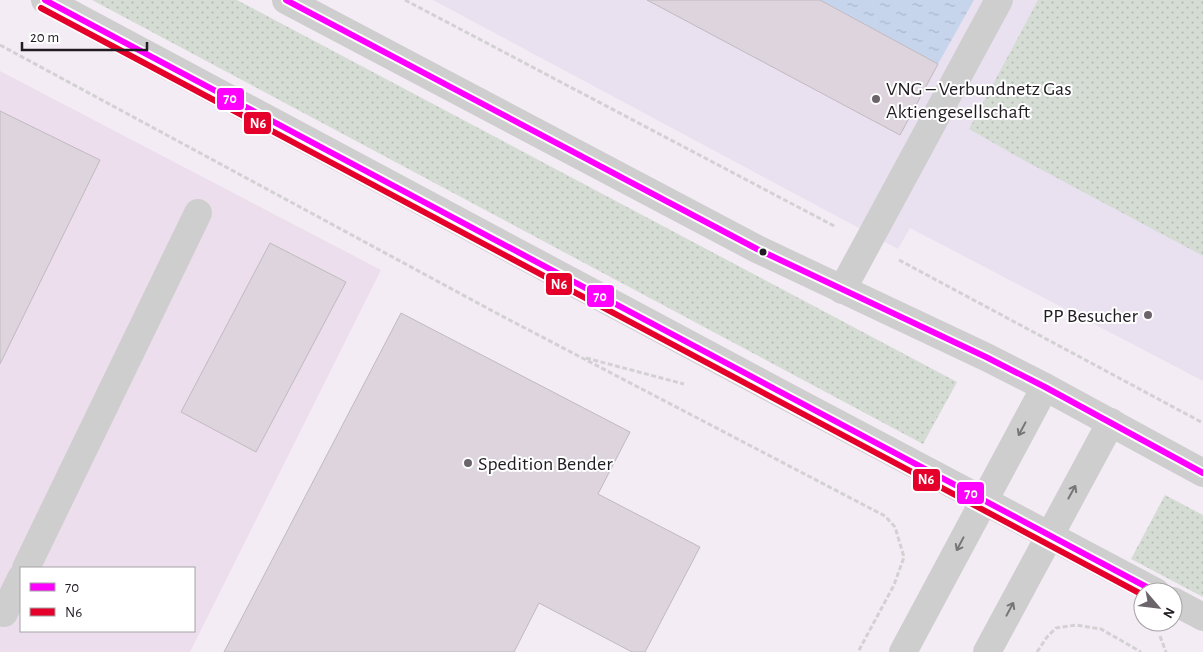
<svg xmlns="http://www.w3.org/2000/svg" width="1203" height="652" font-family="'Alegreya Sans',sans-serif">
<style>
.commercial{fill:#eae1f0}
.built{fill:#ecdeec;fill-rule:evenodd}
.grass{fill:url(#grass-dots)}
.water{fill:url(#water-ripples)}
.building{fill:#ddd4dd;stroke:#c0bac0}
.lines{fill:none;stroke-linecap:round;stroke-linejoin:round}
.path{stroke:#d3d1d3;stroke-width:3;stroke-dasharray:5 2.5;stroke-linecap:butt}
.minor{stroke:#cfcecf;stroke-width:28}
.major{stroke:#cfcecf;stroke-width:28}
.bus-1-casing{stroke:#fff;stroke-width:10}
.bus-2-casing{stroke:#fff;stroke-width:10}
.bus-1{stroke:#f0f;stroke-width:6}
.bus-2{stroke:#e4002b;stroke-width:6}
.oneway{stroke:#787578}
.poi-dot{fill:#6b656b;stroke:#fff;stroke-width:2}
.bus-dot{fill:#211c21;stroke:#fff;stroke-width:2}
.labels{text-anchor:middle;stroke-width:4;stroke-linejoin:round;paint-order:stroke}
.poi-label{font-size:20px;fill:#211c21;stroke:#fff;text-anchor:start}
.line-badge{stroke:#fff;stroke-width:2}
.badge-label{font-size:14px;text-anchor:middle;font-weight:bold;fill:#fff}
</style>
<defs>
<pattern id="grass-dots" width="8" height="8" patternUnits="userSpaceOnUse" patternTransform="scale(1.25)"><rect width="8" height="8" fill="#d4dcd4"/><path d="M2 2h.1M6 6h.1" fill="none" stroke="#b6bcb6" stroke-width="1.8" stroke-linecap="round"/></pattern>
<pattern id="water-ripples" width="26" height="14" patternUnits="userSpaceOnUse" patternTransform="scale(1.25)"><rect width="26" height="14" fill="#c7d5ec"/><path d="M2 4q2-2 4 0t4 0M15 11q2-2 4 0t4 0" fill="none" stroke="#abb6ca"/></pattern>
</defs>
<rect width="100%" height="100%" fill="#f4ecf4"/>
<!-- commercial -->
<polygon class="commercial" points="433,0 1203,0 1203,381 910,228 898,249"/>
<!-- built -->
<path class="built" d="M0 71 381 270 190 652H0ZM21 568H194V631H21Z"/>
<!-- grass -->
<g class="grass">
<polygon points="92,0 237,0 957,382 923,444"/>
<polygon points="1038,0 1203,0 1203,256 1027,162 969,129"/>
<polygon points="1165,495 1203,515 1203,597 1131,559"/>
</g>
<!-- water -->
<polygon class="water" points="820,0 974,0 938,64"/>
<!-- building -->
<g class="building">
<polygon points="647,0 820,0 938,64 900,135"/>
<polygon points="0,111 100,160 0,364"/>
<polygon points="270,243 346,282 256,452 181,412"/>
<polygon points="401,313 630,432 598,494 700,547 645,652 632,652 539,603 514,652 224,652"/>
</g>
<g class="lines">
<!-- path -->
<g class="path">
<polyline points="405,0 836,227"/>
<polyline points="0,45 500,315 885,516 895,527 904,557 894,585 858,652"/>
<polyline points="899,260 1203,423"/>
<polyline points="586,358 684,384"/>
<polyline points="1160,636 1166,652"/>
<polyline points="1037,652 1047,637 1056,628 1076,625 1101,629 1141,652"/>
</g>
<!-- minor -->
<g class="minor">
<polyline points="842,290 999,0"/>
<polyline points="26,568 198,213"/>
<polyline points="0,611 4,613 21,578"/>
</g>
<!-- major -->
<g class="major">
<polyline points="45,0 782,394 1156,592"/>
<polyline points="286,0 757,249 986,357 1045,387 1203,473"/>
<polyline points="1173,601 1203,617"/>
<polyline points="903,652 1045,387"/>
<polyline points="987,652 1111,422"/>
</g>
<defs>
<g id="bus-1">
<polyline points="45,0 1156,592"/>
<polyline points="286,0 757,249 986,357 1045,387 1203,473"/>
</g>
<polyline id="bus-2" points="41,8 1143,595"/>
</defs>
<!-- bus-1 casing -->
<use href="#bus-1" class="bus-1-casing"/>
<!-- bus-2 casing -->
<use href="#bus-2" class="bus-2-casing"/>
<!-- bus-1 -->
<use href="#bus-1" class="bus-1"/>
<!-- bus-2 -->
<use href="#bus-2" class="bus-2"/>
</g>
<!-- one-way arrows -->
<defs><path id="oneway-shaft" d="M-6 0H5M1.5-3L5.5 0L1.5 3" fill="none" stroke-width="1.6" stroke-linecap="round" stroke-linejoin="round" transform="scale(1.25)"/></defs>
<g class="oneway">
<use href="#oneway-shaft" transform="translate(1022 429) rotate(118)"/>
<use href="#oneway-shaft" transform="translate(1072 492) rotate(-61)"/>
<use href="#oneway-shaft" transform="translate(960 544) rotate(118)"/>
<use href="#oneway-shaft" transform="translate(1010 609) rotate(-62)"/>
</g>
<!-- markers -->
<g class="poi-dot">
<circle cx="876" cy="99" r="5"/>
<circle cx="1148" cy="315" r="5"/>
<circle cx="468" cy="463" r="5"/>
</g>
<circle class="bus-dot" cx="763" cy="252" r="4.5"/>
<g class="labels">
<!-- poi labels -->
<g class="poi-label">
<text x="886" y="95">VNG – Verbundnetz Gas<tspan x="886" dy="23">Aktiengesellschaft</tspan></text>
<text x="1138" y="322" text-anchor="end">PP Besucher</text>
<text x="478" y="470">Spedition Bender</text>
</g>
</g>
<g class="line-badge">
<rect x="216" y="87" width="29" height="24" rx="5" fill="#f0f"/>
<rect x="243" y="111" width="29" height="24" rx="5" fill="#e4002b"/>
<rect x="545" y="272" width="28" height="24" rx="5" fill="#e4002b"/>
<rect x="586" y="284" width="29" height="24" rx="5" fill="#f0f"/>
<rect x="912" y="468" width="29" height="24" rx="5" fill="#e4002b"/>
<rect x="956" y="481" width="29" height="24" rx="5" fill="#f0f"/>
</g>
<g class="badge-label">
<text x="230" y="103">70</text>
<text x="258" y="128">N6</text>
<text x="559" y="289">N6</text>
<text x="600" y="301">70</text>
<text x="926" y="484">N6</text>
<text x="971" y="498">70</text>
</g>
<!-- legend -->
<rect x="20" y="567" width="175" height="65" fill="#ffffff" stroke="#a6a4a6"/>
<rect x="30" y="583" width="25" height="8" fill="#ff00ff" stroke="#a6a4a6"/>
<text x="65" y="592" font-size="15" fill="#211c21">70</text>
<rect x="30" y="608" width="25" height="8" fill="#e4002b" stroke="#a6a4a6"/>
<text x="65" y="617" font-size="15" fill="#211c21">N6</text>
<!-- north arrow -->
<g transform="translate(1158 607) rotate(118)"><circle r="24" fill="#ffffff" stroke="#a6a4a6"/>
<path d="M0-4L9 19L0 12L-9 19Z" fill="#6b656b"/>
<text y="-8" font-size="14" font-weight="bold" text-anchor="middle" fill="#211c21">N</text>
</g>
<!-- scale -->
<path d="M22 42v8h125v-8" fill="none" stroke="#211c21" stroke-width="2.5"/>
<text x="30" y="42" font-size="15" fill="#211c21" stroke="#ffffff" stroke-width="4" paint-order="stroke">20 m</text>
</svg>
